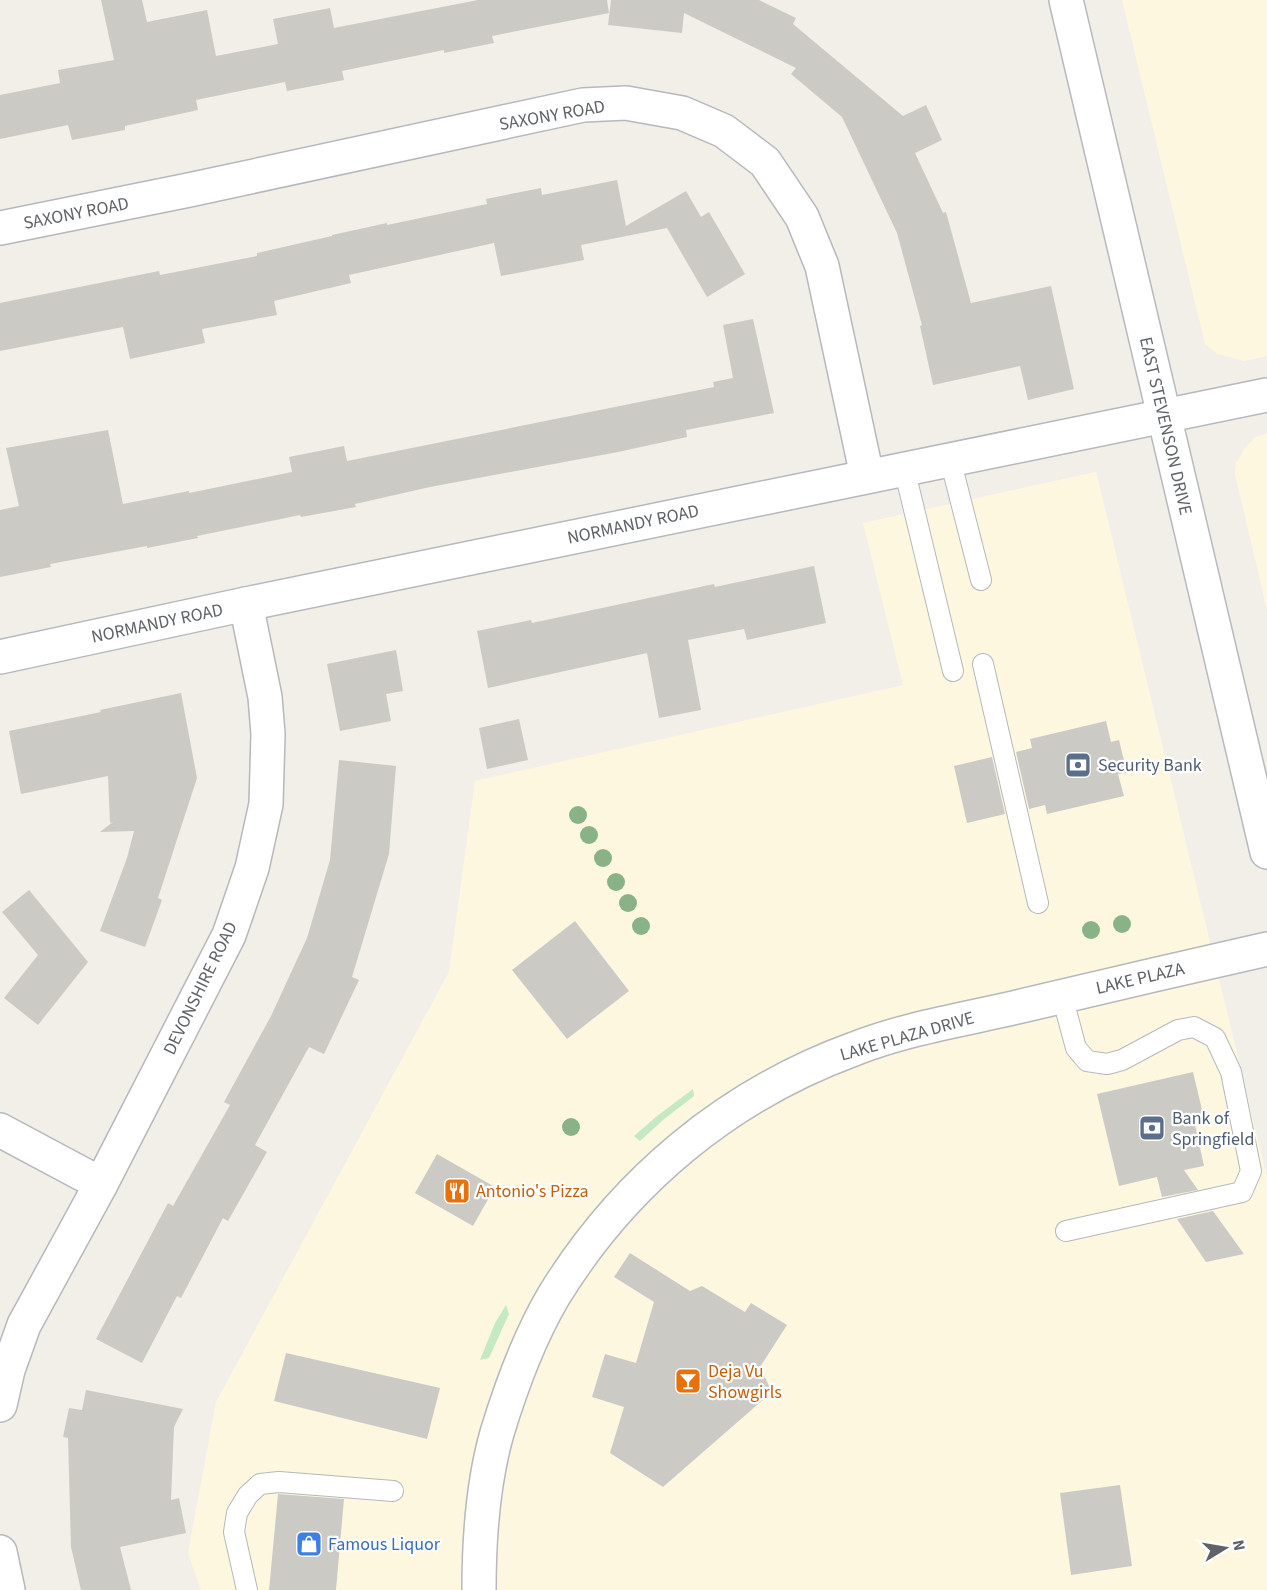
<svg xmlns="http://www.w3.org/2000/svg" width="1267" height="1590" font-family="'Source Sans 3',sans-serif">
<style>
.commercial{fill:#fef7e0}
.green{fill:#c5e8c5}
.building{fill:#cccac5}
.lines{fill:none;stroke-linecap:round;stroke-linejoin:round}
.service-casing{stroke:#b5b8bc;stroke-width:22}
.minor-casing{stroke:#b5b8bc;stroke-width:36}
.secondary-casing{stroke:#b6babf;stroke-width:36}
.service{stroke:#fff;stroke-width:20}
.minor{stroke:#fff;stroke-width:33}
.secondary{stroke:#fff;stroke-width:33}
.tree{fill:#89b387}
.labels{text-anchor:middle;stroke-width:4.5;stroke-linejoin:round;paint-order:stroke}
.street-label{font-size:18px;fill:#5f6368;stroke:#fff}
.service-label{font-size:18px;fill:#4e5e75;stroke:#fff;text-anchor:start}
.food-label{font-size:18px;fill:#c56008;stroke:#fff;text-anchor:start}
.shop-label{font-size:18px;fill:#366cbe;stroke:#fff;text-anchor:start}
</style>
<rect width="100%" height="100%" fill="#f1efe8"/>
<!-- commercial -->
<g class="commercial">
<polygon points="1122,0 1267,0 1267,356 1244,361 1217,354 1205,344"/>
<polygon points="1267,433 1267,610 1235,474 1236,463 1244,449 1254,438"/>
<polygon points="1096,472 1267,1177 1267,1590 201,1590 188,1553 216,1402 449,972 475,781 903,685 863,523"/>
</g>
<!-- green -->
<g class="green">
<polygon points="693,1089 694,1096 663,1120 640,1141 634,1136 657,1116"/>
<polygon points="506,1305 509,1314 489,1358 480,1360 495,1323"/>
</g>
<!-- building -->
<g class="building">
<polygon points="101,0 142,0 147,22 207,10 216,56 278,44 273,19 330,8 334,28 478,0 607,0 609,13 492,36 494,43 444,53 444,50 342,71 344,80 287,91 285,82 196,100 198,110 125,126 125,130 72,140 68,125 0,139 0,95 60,83 58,70 114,60"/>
<polygon points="611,0 759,0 796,18 793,24 903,116 926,105 942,140 915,153 943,213 946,212 971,303 1051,286 1074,389 1028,400 1020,366 933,385 920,326 922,325 897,233 842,117 791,74 796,68 684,13 682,33 608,25"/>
<polygon points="617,180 626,226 686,191 701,217 709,212 745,274 707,297 667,228 581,245 584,260 501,276 494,243 349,275 351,283 274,301 277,315 202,329 205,343 130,359 123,327 0,351 0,303 159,271 160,275 257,256 257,253 332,236 332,235 387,223 387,225 487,204 486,199 541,188 542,195"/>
<polygon points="753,319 774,413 686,430 687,437 618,452 430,487 355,504 356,507 301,517 300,515 197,536 198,538 147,548 147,546 50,564 51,567 0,577 0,510 19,506 6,448 108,430 123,504 189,491 189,493 292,472 289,457 344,446 347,461 714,387 713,382 733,378 723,325"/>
<polygon points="814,566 826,623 747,640 744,629 688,640 701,710 659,718 647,653 488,688 477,631 531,620 532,623 714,584 715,587"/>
<polygon points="396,650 403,691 386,694 391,721 340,731 327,664"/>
<polygon points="181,693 197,778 158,898 162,900 145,947 100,931 127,858 134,831 100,832 113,822 110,823 108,776 21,794 9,731 101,712 100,710"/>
<polygon points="519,719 528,760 487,769 479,728"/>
<polygon points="1106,721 1111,742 1119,740 1127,773 1118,774 1124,796 1047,814 1045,805 1029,809 1016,752 1032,748 1030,739"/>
<polygon points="992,757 1005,814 967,823 954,766"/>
<polygon points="339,760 396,766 389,854 352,977 359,980 324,1054 309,1047 255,1145 267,1152 228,1221 223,1218 181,1298 177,1296 142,1363 96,1339 168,1203 173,1206 230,1105 224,1102 271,1016 307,938 330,860"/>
<polygon points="29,890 88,962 38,1025 4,998 38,955 2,912"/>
<polygon points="575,921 629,991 567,1039 512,970"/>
<polygon points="1193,1072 1204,1118 1194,1120 1204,1166 1184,1170 1198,1190 1162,1197 1157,1177 1119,1186 1097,1094"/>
<polygon points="437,1154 495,1187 473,1226 415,1193"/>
<polygon points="1213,1211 1244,1254 1206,1262 1177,1219"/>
<polygon points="630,1253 690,1291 702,1286 745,1312 751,1303 787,1325 760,1367 772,1392 663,1487 610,1453 624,1407 592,1397 605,1354 636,1363 654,1302 614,1277"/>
<polygon points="286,1353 440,1388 427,1439 274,1401"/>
<polygon points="86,1390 183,1409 174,1427 171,1500 179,1498 186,1533 120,1547 131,1590 81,1590 71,1547 68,1438 63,1437 69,1408 82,1410"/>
<polygon points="1120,1485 1132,1566 1071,1575 1060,1493"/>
<polygon points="278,1494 344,1499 336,1590 269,1590"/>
</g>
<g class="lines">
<defs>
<g id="service">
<polyline points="950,459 981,580"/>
<polyline points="904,468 953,671"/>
<polyline points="983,664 1038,903"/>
<polyline points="1062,996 1076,1048 1087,1061 1107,1064 1122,1060 1178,1030 1194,1027 1215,1038 1231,1072 1251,1171 1242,1192 1066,1231"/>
<polyline points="247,1590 234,1532 237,1513 248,1495 260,1484 279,1482 393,1491"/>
</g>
<g id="minor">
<polyline points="0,228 189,190 583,105 626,103 682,113 724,131 765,162 802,217 822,266 867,476"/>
<polyline points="0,657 246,604 1267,395"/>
<polyline points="0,1130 101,1184"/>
<polyline points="0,1405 8,1370 24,1325 101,1184 229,935 252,868 266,804 268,734 265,697 246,604"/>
<polyline points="0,1552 8,1590"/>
<path d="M479 1590C479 1539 483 1482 497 1433 511 1387 529 1338 553 1297 623 1182 728 1095 854 1049 905 1029 960 1020 1013 1008 1098 988 1182 968 1267 949"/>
</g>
<polyline id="secondary" points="1066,0 1267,852"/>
</defs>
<!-- service casing -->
<use href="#service" class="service-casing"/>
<!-- minor casing -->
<use href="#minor" class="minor-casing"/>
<!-- secondary casing -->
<use href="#secondary" class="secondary-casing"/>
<!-- service -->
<use href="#service" class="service"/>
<!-- minor -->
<use href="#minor" class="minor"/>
<!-- secondary -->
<use href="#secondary" class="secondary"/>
</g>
<!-- trees -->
<g class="tree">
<circle cx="578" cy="815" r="9"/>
<circle cx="589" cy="835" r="9"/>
<circle cx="603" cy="858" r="9"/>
<circle cx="616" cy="882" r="9"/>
<circle cx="628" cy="903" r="9"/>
<circle cx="1122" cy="924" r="9"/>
<circle cx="641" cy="926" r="9"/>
<circle cx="1091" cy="930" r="9"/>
<circle cx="571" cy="1127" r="9"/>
</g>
<!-- icons -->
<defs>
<symbol id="bank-square" viewBox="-11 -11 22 22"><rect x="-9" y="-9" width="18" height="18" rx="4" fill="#5c6f8a" stroke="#fff"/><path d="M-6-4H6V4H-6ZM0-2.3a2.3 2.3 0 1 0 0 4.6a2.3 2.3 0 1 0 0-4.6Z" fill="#fff"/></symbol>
<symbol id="restaurant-square" viewBox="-11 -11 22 22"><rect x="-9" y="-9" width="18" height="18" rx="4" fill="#e8710a" stroke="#fff"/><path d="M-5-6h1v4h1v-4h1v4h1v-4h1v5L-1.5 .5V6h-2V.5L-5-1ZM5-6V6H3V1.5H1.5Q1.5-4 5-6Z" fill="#fff"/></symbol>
<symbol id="bar-square" viewBox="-11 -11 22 22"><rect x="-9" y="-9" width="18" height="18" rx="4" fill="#e8710a" stroke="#fff"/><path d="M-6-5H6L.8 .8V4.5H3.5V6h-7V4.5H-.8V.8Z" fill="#fff"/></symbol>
<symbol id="shop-square" viewBox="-11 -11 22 22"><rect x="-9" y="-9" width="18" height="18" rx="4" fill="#3f7fe0" stroke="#fff"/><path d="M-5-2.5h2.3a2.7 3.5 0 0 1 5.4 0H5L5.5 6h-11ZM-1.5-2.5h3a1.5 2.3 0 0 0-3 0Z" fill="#fff"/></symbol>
</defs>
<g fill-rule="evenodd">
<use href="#bank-square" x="1063" y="750" width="30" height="30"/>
<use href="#bank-square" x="1137" y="1113" width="30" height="30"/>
<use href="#restaurant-square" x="442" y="1176" width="30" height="30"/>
<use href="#bar-square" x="673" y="1366" width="30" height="30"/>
<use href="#shop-square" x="294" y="1529" width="30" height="30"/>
</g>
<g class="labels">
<!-- street labels -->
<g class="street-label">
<text transform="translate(552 115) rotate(-10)" y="6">SAXONY ROAD</text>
<text transform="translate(76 213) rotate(-11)" y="6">SAXONY ROAD</text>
<text transform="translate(1166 426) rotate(77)" y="6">EAST STEVENSON DRIVE</text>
<text transform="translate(633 524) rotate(-12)" y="6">NORMANDY ROAD</text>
<text transform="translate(157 623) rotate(-12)" y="6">NORMANDY ROAD</text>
<text transform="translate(1140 978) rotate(-13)" y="6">LAKE PLAZA</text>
<text transform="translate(200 988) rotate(-64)" y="6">DEVONSHIRE ROAD</text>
<text transform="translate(907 1036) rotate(-16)" y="6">LAKE PLAZA DRIVE</text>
</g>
<!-- service labels -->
<g class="service-label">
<text x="1098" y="771">Security Bank</text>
<text x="1172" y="1124">Bank of<tspan x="1172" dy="21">Springfield</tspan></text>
</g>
<!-- food labels -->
<g class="food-label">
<text x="476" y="1197">Antonio's Pizza</text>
<text x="708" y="1377">Deja Vu<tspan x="708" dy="21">Showgirls</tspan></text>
</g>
<!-- shop labels -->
<g class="shop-label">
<text x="328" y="1550">Famous Liquor</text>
</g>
</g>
<!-- north arrow -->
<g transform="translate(1225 1548) rotate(79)" stroke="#ffffff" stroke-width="4.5" paint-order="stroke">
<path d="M0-4.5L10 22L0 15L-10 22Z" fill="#5f6368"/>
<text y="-9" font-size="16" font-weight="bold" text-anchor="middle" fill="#5f6368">N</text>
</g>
</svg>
